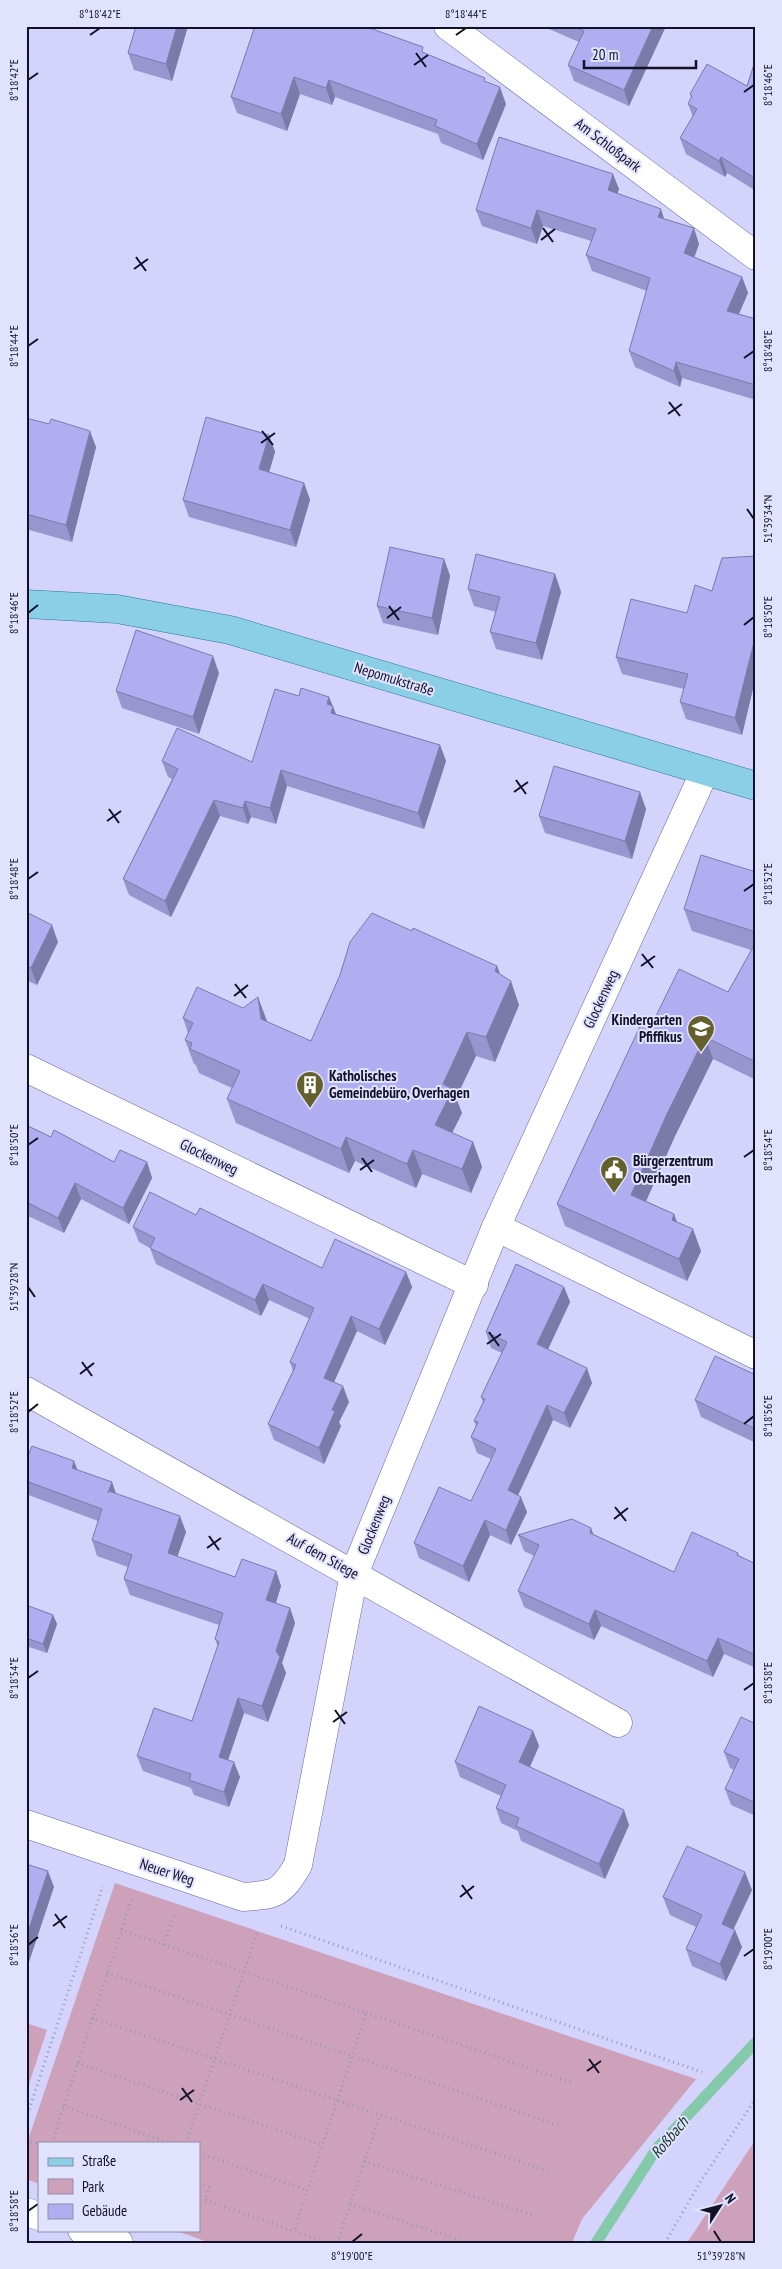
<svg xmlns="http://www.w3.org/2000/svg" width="782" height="2269" font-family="'PT Sans Narrow',sans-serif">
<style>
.green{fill:#cea1ba}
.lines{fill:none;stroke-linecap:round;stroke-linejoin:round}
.stream{stroke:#85c9ab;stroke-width:11}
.minor-casing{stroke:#6865a2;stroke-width:29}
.major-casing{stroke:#2e7899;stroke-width:29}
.path{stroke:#9797ba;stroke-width:3;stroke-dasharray:1 4;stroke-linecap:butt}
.minor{stroke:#fff;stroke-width:28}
.major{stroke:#8acfe6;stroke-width:28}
.wall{fill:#9796cf}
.shaded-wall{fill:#7b7aa9}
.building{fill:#b0aef1;stroke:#7b7aa9}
.ticks{fill:none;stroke:#131129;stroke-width:2}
.labels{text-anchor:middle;stroke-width:4;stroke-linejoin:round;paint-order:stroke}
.street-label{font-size:15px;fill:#131129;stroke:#e1e2fd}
.poi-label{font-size:15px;font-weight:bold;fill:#131129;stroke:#e1e2fd;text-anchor:start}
.water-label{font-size:16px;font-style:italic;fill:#143427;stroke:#e1e2fd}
.neatline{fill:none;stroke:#131129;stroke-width:2}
.ticks-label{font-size:12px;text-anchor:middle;fill:#131129}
</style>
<rect width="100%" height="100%" fill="#d3d3fc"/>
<!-- green -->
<g class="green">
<polygon points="115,1883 696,2079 582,2219 572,2243 210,2243 174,2230 199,2230 199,2143 39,2143 39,2184 26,2179 26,2146"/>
<polygon points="26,2023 47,2030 26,2093"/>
<polygon points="756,2139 756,2243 687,2243"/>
</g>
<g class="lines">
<!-- stream -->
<polyline class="stream" points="596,2243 657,2148 756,2042"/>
<defs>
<g id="minor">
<polyline points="448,26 756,256"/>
<polyline points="26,1068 474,1285"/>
<polyline points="496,1227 756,1355"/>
<polyline points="26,1391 618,1723"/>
<path d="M26 1824 243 1897C275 1895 281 1894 298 1865L354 1574 496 1227 705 771"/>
<polyline points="26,2212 39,2216"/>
<polyline points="82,2230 119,2243"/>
</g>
<polyline id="major" points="26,604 117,609 230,630 756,786"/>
</defs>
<!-- minor casing -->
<use href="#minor" class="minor-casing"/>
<!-- major casing -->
<use href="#major" class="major-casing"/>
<!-- path -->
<g class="path">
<polyline points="281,1926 702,2072"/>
<polyline points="121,1930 366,2013 294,2231"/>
<polyline points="163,1945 175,1913"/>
<polyline points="107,1973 560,2126"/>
<polyline points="366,2013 573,2083"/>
<polyline points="92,2018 548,2171"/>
<polyline points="77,2063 322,2145"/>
<polyline points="63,2106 170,2143"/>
<polyline points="26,2119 103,1886"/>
<polyline points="26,2140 39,2144"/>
<polyline points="52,2143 132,1897"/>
<polyline points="186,2143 258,1930"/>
<polyline points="199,2153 307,2190"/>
<polyline points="364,2161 535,2216"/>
<polyline points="199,2183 209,2187 205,2200 329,2243"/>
<polyline points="350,2204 469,2243"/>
<polyline points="337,2243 380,2115"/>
<polyline points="665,2243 699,2184 756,2098"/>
</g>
<!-- minor -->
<use href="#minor" class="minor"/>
<!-- major -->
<use href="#major" class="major"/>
</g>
<!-- wall -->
<g class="wall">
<polygon points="188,26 172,81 134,70 128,53"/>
<polygon points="255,26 425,53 487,82 506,104 483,160 441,143 438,134 335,97 332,105 300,94 287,131 237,113 231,97"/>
<polygon points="542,26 666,26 629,106 574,81 568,65 579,42"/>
<polygon points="756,58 756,191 727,173 725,177 686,154 680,138 693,117 688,104 691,98 690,94 747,86"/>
<polygon points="619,189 617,193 664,219 699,244 694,257 742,277 748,293 739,314 756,319 756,400 682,378 680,387 635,367 629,351 647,291 592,271 586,255 591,241 543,226 537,244 482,226 476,210"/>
<polygon points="26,418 96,447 72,542 26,529"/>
<polygon points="269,435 275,452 269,472 304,483 310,500 296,547 189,517 183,500"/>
<polygon points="756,556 756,676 742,735 686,719 680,702 684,689 622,674 616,657 687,613 712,591"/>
<polygon points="444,559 450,576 438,635 383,623 377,606"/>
<polygon points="555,574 561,592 542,660 496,649 490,632 496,612 474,606 468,589"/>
<polygon points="219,673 199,734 122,708 116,691"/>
<polygon points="299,696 329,697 336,714 440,745 446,761 424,829 287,786 276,824 251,817 248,824 220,816 171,917 129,895 123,879 172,779 168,777 162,761 252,762"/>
<polygon points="646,809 632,859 545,833 539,816"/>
<polygon points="756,872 756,1080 713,1059 675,1136 646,1201 674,1214 677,1222 701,1251 687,1281 565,1226 557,1204 652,1024 728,992 751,950 692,931 684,909"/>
<polygon points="26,912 58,942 37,985 26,980"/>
<polygon points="412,931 497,966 500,974 519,1005 495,1062 476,1056 456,1098 462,1113 452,1133 473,1142 482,1167 471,1193 422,1174 416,1188 355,1161 349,1173 236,1123 227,1099 232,1088 199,1073 196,1065 194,1064 185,1040 188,1033 183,1018 243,1008 267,1022 311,1041"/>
<polygon points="26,1125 51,1137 114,1162 147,1162 152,1178 129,1224 81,1199 64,1233 26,1215"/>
<polygon points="196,1215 322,1268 406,1272 412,1287 385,1345 357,1331 334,1382 349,1402 339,1422 341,1426 324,1464 274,1440 268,1424 293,1371 290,1362 310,1319 269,1300 261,1316 156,1264 150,1248 139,1242 133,1227"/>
<polygon points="564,1287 570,1302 548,1349 592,1383 570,1428 553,1420 518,1495 527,1512 511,1545 490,1535 469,1582 419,1558 414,1543 471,1501 491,1459 477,1453 471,1437 476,1426 474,1421 483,1402 481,1397 502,1353 491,1348 486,1332"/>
<polygon points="756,1375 756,1443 701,1417 695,1400"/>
<polygon points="26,1461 78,1470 112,1482 116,1494 186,1532 177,1557 235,1577 276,1571 281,1586 276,1603 290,1608 295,1623 282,1663 286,1673 268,1722 244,1713 228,1760 240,1777 229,1807 194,1795 191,1788 143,1771 137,1756 192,1721 218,1647 215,1639 219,1625 130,1595 124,1579 128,1567 97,1556 92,1540 98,1521 26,1494"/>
<polygon points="518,1535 594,1535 674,1572 738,1553 739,1556 756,1564 756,1668 724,1654 713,1677 601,1626 594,1640 524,1607 518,1591 534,1556 524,1551"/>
<polygon points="26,1605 53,1615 57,1624 47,1653 26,1646"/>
<polygon points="756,1724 756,1816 731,1805 725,1789 734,1770 730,1768 724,1752"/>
<polygon points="533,1731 539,1746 530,1767 629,1825 605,1879 521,1841 518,1831 501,1823 496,1808 501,1796 460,1777 455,1762"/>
<polygon points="752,1890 733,1929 742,1947 726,1981 692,1966 686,1949 696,1927 670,1915 663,1897"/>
</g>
<!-- shaded-wall -->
<g class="shaded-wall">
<polygon points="177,26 188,26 172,81 166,64"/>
<polygon points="653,26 666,26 629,106 624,90"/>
<polygon points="294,77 300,94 287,131 281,114"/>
<polygon points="329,80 335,97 332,105 326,88"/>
<polygon points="500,87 506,104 483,160 477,144"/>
<polygon points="721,157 727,173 725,177 719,161"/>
<polygon points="613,174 619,189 613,206 608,190"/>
<polygon points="661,209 666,225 658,217"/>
<polygon points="537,210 543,226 537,244 531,228"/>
<polygon points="694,228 699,244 690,269 684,253"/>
<polygon points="742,277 748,293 733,327 727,311"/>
<polygon points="676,362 682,378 680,387 674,371"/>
<polygon points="90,431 96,447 72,542 66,525"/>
<polygon points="269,435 275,452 265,486 259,469"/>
<polygon points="304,483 310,500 296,547 290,530"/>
<polygon points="444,559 450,576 438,635 432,618"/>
<polygon points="555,574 561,592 542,660 536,643"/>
<polygon points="756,634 756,676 742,735 735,718"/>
<polygon points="213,656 219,673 199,734 193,717"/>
<polygon points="329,697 339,722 333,719 327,704"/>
<polygon points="440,745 446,761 424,829 418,813"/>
<polygon points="281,770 287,786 276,824 270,808"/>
<polygon points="640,792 646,809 632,859 625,841"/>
<polygon points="214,800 220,816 171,917 165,901"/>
<polygon points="245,801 251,817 248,824 243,808"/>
<polygon points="52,925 58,942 37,985 31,968"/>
<polygon points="497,966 506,990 495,971"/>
<polygon points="511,981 519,1005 495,1062 486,1037"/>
<polygon points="258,997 267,1021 270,1043 261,1019"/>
<polygon points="467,1032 476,1056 456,1098 462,1113 444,1149 435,1125 443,1084"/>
<polygon points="705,1037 713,1059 675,1136 639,1217 631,1195 667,1114"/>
<polygon points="346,1137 355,1161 349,1173 341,1149"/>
<polygon points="473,1142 482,1167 471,1193 462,1169"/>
<polygon points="413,1150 422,1174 416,1188 407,1164"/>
<polygon points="147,1162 152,1178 129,1224 123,1208"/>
<polygon points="75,1183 81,1199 64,1233 58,1218"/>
<polygon points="674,1214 682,1236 672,1220"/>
<polygon points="693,1229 701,1251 687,1281 679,1259"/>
<polygon points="406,1272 412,1287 385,1345 379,1329"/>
<polygon points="263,1284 269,1300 261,1316 255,1300"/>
<polygon points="564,1287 570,1302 543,1360 537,1344"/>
<polygon points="351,1316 357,1331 329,1393 324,1378"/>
<polygon points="587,1368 592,1383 570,1428 564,1413"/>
<polygon points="343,1386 349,1402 339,1422 341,1426 324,1464 319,1448 332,1410"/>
<polygon points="547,1405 553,1420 513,1506 508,1490"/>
<polygon points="74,1461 80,1476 72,1468"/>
<polygon points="112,1482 117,1497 108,1493"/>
<polygon points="521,1497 527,1512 511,1545 506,1530"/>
<polygon points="180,1516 186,1532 173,1569 168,1553"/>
<polygon points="485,1520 490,1535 469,1582 463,1566"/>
<polygon points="591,1528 597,1544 590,1533"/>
<polygon points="276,1571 281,1586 272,1615 266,1600"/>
<polygon points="290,1608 295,1623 282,1663 286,1673 268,1722 262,1706 276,1651"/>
<polygon points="595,1610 601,1626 594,1640 589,1624"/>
<polygon points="53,1615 57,1624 47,1653 43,1644"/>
<polygon points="718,1638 724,1654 713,1677 707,1661"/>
<polygon points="238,1698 244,1713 224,1772 219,1757"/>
<polygon points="533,1731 539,1746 525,1777 519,1762"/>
<polygon points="234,1762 240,1777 229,1807 224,1792"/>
<polygon points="624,1810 629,1825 605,1879 599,1864"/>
<polygon points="48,1871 54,1887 26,1971 26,1938"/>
<polygon points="745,1872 752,1890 728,1941 722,1924"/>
<polygon points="735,1930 742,1947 726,1981 720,1964"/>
</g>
<!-- building -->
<g class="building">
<polygon points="136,26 177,26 166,64 128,53"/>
<polygon points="255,26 364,26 423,47 422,52 485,78 484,81 500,87 477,144 435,126 437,120 329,80 326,88 294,77 281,114 231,97"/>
<polygon points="573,26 653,26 624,90 568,65 584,31"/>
<polygon points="756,58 756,179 721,157 719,161 680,138 697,109 688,104 692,96 690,94 707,64 747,86"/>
<polygon points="499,137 613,174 608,190 661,209 658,217 694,228 684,253 742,277 727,311 756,319 756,385 676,362 674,371 629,351 650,278 586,255 596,229 537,210 531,228 476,210"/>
<polygon points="206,417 269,435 259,469 304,483 290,530 183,500"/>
<polygon points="26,418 49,424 51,419 90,431 66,525 26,514"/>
<polygon points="390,547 444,559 432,618 377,606"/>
<polygon points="476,554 555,574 536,643 490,632 500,597 468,589"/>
<polygon points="756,556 756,634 735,718 680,702 688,674 616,657 631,599 687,613 695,585 712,591 722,558"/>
<polygon points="136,630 213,656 193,717 116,691"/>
<polygon points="301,688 329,697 327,704 333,706 331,713 440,745 418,813 281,770 270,808 245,801 243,808 214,800 165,901 123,879 178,769 162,761 177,728 252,762 275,689 299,696"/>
<polygon points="554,766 640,792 625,841 539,816"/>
<polygon points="701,855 756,872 756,932 684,909"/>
<polygon points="26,912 52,925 31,968 26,966"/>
<polygon points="372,913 412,931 413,928 497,966 495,971 511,981 486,1037 467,1032 443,1084 453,1089 435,1125 473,1142 462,1169 413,1150 407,1164 346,1137 341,1149 227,1099 240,1071 190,1049 192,1043 185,1040 193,1023 183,1018 197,987 243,1008 258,997 261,1019 311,1041 340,975 350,942"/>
<polygon points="756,942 756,1062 705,1037 667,1114 631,1195 674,1214 672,1220 693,1229 679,1259 557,1204 643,1020 652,1024 679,969 728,992"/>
<polygon points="26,1125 51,1137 54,1130 114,1162 120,1150 147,1162 123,1208 75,1183 58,1218 26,1202"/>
<polygon points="150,1192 196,1215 200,1208 322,1268 335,1239 406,1272 379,1329 351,1316 324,1378 343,1386 332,1410 335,1411 319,1448 268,1424 296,1365 290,1362 314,1308 263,1284 255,1300 150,1248 155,1238 133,1227"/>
<polygon points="516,1264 564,1287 537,1344 587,1368 564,1413 547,1405 508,1490 521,1497 506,1530 485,1520 463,1566 414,1543 439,1487 471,1501 496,1449 471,1437 478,1422 474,1421 485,1399 481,1397 507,1342 486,1332"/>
<polygon points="715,1356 756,1375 756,1429 695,1400"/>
<polygon points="32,1446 74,1461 72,1468 112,1482 108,1493 109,1491 180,1516 168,1553 235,1577 242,1559 276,1571 266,1600 290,1608 276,1651 280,1657 262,1706 238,1698 219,1757 234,1762 224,1792 189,1780 191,1774 137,1756 154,1708 192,1721 219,1642 215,1639 223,1613 124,1579 132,1555 92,1540 102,1509 26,1481 26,1461"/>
<polygon points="572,1519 591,1528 590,1533 674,1572 692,1532 738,1553 737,1555 756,1564 756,1655 718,1638 707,1661 595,1610 589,1624 518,1591 539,1545 518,1535"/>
<polygon points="26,1605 53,1615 43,1644 26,1638"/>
<polygon points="479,1706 533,1731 519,1762 624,1810 599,1864 516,1826 519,1818 496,1808 506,1785 455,1762"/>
<polygon points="741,1717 756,1724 756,1803 725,1789 739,1759 724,1752"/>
<polygon points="687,1846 745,1872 722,1924 735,1930 720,1964 686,1949 702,1915 663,1897"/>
<polygon points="26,1864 48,1871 26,1938"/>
</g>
<!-- ticks -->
<path class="ticks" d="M90 35 100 28M456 35 466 28M416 53 426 67M414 65 428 55M28 80 38 73M744 92 754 85M543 228 553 242M541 240 555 229M136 257 146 271M134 269 148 259M28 346 38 339M744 358 754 351M669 402 680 416M668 414 682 404M262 431 273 445M261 443 275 433M747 509 754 519M389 606 399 620M28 613 38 605M387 618 401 607M744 625 754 617M516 780 526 794M514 792 528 782M109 809 119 823M107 821 121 811M28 879 38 872M744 891 754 884M642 954 653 968M641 966 655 956M235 984 246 998M234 996 248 985M28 1145 38 1138M744 1157 754 1150M362 1158 372 1172M360 1170 374 1160M28 1287 35 1297M489 1332 499 1346M487 1344 501 1334M82 1362 92 1376M80 1374 94 1363M28 1412 38 1404M744 1424 754 1416M615 1507 626 1521M614 1519 628 1508M209 1536 219 1550M207 1548 221 1538M28 1678 38 1671M744 1690 754 1683M335 1710 345 1724M333 1722 347 1712M462 1885 472 1899M460 1897 474 1886M55 1914 65 1928M53 1926 67 1916M28 1945 38 1937M744 1956 754 1949M589 2059 599 2073M587 2071 601 2061M182 2088 192 2102M180 2100 194 2090M28 2211 38 2204M714 2231 721 2242M352 2242 362 2234"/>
<!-- icons -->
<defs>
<symbol id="school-pin" viewBox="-11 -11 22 30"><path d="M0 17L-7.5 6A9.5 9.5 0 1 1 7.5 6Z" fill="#63602c" stroke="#e1e2fd"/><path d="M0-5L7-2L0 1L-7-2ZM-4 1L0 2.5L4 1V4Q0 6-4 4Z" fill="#fff"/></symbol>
<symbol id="building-pin" viewBox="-11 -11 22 30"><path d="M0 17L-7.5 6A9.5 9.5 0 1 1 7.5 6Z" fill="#63602c" stroke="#e1e2fd"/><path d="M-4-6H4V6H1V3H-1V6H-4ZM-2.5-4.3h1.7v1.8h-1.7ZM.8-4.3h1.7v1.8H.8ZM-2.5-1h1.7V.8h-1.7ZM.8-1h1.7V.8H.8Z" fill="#fff"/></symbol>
<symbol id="civic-pin" viewBox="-11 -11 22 30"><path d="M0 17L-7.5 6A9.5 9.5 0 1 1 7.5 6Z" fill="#63602c" stroke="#e1e2fd"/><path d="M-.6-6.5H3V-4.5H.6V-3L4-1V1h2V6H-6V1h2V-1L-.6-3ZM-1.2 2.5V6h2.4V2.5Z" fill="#fff"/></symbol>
</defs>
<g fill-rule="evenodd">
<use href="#school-pin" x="685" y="1013" width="32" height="43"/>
<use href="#building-pin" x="294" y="1069" width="32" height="43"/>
<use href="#civic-pin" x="598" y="1154" width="32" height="43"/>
</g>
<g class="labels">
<!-- street labels -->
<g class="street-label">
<text transform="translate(608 145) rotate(37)" y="5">Am Schloßpark</text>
<text transform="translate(394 679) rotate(17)" y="5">Nepomukstraße</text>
<text transform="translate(601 999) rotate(-65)" y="5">Glockenweg</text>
<text transform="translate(209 1157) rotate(26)" y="5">Glockenweg</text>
<text transform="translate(374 1525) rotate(-68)" y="5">Glockenweg</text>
<text transform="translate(323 1556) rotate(29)" y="5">Auf dem Stiege</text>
<text transform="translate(167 1872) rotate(18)" y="5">Neuer Weg</text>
</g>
<!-- poi labels -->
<g class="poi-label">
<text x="682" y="1025" text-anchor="end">Kindergarten<tspan x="682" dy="17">Pfiffikus</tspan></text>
<text x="329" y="1081">Katholisches<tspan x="329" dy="17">Gemeindebüro, Overhagen</tspan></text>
<text x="633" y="1166">Bürgerzentrum<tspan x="633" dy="17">Overhagen</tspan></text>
</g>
<!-- water labels -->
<g class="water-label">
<text transform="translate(669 2137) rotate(-50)" y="6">Roßbach</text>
</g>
</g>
<!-- border -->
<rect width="782" height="2269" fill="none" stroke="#e1e2fd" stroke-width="55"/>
<!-- legend -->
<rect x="38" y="2142" width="162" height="90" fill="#e1e2fd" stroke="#8f8ea8"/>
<rect x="48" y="2158" width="25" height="8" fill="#8acfe6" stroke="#8f8ea8"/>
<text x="82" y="2166" font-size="15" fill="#131129">Straße</text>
<rect x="48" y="2179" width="25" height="15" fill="#cea1ba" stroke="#8f8ea8"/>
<text x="82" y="2192" font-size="15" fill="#131129">Park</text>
<rect x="48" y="2204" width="25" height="15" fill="#b0aef1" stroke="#8f8ea8"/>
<text x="82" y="2216" font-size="15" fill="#131129">Gebäude</text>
<!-- north arrow -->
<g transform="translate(720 2206) rotate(54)" stroke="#e1e2fd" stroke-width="4" paint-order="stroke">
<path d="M0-4L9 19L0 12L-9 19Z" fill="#131129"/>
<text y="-8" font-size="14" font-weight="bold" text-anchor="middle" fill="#131129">N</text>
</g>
<!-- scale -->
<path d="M584 60v8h112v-8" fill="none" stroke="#131129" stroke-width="2.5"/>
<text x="592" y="60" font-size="15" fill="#131129" stroke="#e1e2fd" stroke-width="4" paint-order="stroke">20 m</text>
<rect x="28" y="28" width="726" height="2214" class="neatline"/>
<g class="ticks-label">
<text x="100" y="18">8°18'42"E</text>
<text x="466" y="18">8°18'44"E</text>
<text transform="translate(14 80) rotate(-90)" y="4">8°18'42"E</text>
<text transform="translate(768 85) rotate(-90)" y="4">8°18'46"E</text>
<text transform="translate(14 346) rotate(-90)" y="4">8°18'44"E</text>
<text transform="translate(768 351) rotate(-90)" y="4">8°18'48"E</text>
<text transform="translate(768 519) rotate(-90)" y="4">51°39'34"N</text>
<text transform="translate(14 613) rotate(-90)" y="4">8°18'46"E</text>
<text transform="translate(768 617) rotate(-90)" y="4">8°18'50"E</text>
<text transform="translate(14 879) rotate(-90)" y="4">8°18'48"E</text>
<text transform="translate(768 884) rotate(-90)" y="4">8°18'52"E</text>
<text transform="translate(14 1145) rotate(-90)" y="4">8°18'50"E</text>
<text transform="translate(768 1150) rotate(-90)" y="4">8°18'54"E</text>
<text transform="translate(14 1287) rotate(-90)" y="4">51°39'28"N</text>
<text transform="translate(14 1412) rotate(-90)" y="4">8°18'52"E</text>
<text transform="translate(768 1416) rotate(-90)" y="4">8°18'56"E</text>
<text transform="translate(14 1678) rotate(-90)" y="4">8°18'54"E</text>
<text transform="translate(768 1683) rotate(-90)" y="4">8°18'58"E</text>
<text transform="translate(14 1945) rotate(-90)" y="4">8°18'56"E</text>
<text transform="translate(768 1949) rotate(-90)" y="4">8°19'00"E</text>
<text transform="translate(14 2211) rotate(-90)" y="4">8°18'58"E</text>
<text x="352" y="2260">8°19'00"E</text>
<text x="721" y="2260">51°39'28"N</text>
</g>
</svg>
